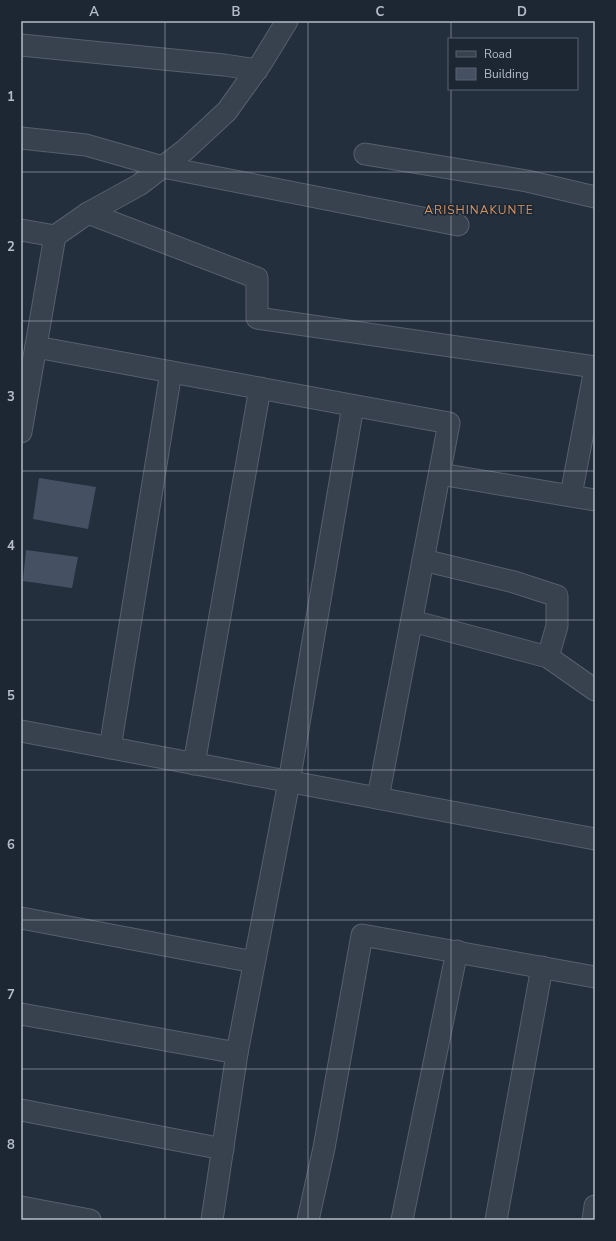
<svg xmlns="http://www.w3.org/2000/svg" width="616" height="1241" font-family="'Nunito Sans',sans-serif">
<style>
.building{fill:#455162}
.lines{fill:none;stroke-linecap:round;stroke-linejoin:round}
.minor-casing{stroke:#565f6c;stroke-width:23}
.minor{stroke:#38414e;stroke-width:21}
.grid{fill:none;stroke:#b4bcc9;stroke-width:1;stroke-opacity:0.55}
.labels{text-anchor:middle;stroke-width:3;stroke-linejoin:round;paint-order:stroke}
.quarter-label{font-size:12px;letter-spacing:1px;fill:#d59563;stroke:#1d2633}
.neatline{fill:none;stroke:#b4bcc9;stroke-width:1.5}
.grid-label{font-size:13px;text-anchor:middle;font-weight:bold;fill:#b4bcc9}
</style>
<rect width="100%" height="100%" fill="#242f3e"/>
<!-- building -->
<g class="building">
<polygon points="39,478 96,487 88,529 33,519"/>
<polygon points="26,550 78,557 72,588 23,581"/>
</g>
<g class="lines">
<defs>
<g id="minor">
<polyline points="21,45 224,65 257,70"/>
<polyline points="21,138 86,145 163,167 458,225"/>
<polyline points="365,154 527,181 595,197"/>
<polyline points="88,213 257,278 257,318 595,367"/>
<polyline points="21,230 55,236"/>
<polyline points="36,347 449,423 378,798"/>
<polyline points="21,432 55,236 88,213 139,185 185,150 227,111 262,62 287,21"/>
<polyline points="440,474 595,500"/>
<polyline points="571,495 595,369"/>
<polyline points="423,560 514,582 557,596 557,626 548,657"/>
<polyline points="412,621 548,657 595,690"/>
<polyline points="21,731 595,839"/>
<polyline points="110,748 171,372"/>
<polyline points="194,764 260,388"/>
<polyline points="21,918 254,962"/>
<polyline points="21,1014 237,1053"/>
<polyline points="21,1110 223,1149"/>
<polyline points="21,1207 90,1220"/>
<polyline points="212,1220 237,1053 289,782 353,406"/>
<polyline points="308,1220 324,1148 362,935 595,977"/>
<polyline points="402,1220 457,951"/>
<polyline points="496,1220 542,967"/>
<polyline points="593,1220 595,1206"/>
</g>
</defs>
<!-- minor casing -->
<use href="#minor" class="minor-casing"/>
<!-- minor -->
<use href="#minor" class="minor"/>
</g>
<!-- grid -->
<path class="grid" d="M165 21V1220M308 21V1220M451 21V39M451 89V1220M21 172H595M21 321H595M21 471H595M21 620H595M21 770H595M21 920H595M21 1069H595"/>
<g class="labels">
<!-- quarter labels -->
<g class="quarter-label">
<text x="479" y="214">ARISHINAKUNTE</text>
</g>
</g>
<!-- border -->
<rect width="616" height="1241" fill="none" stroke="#1d2633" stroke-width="44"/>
<!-- legend -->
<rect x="448" y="38" width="130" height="52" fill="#1d2633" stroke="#59626f"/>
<rect x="456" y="51" width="20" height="6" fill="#38414e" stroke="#59626f"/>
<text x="484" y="58" font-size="12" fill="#b4bcc9">Road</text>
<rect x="456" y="68" width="20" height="12" fill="#455162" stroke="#59626f"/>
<text x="484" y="78" font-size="12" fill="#b4bcc9">Building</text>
<rect x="22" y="22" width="572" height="1197" class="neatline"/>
<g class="grid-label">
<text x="94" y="16">A</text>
<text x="236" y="16">B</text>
<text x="380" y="16">C</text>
<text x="522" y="16">D</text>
<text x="11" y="101">1</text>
<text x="11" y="251">2</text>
<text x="11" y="401">3</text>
<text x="11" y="550">4</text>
<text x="11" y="700">5</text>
<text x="11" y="849">6</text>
<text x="11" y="999">7</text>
<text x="11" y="1149">8</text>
</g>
</svg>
